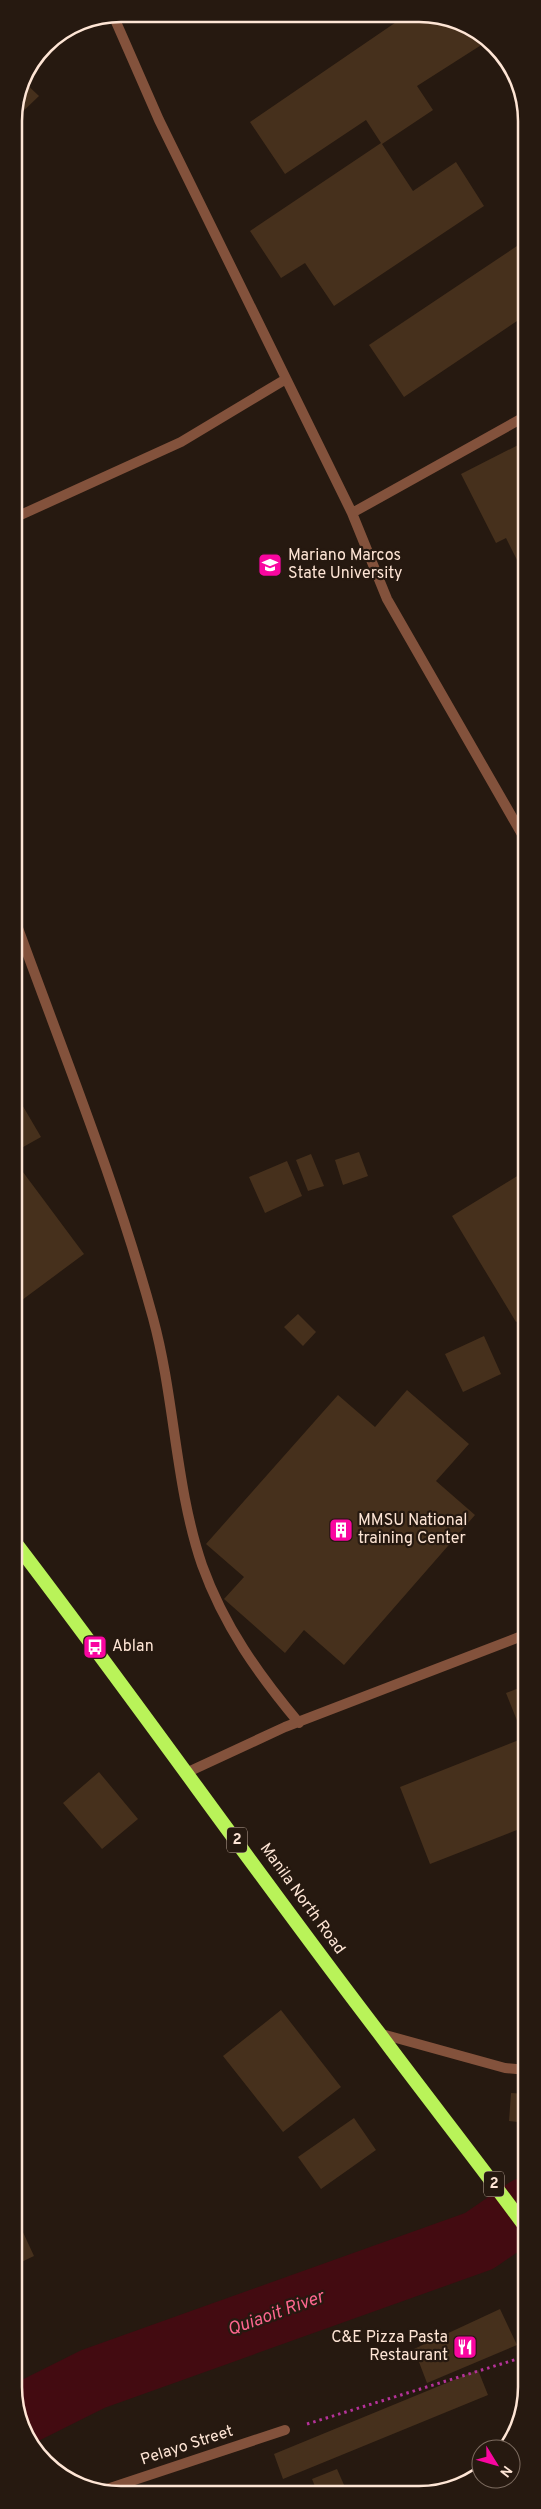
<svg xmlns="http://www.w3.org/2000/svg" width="541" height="2509" font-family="Overpass,sans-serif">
<rect width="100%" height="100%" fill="#261910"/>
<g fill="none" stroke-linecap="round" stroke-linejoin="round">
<path stroke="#430b11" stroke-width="62" d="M21,2415L93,2379L479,2241L527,2208"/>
</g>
<path fill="#46301c" d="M405,16H441L486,42L417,86L433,110L382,144L413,191L456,162L484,206L334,306L305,263L281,278L250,231L381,143L366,120L285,174L250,122Z
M22,80L39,96L14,120V115Z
M526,240V315L404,397L369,345Z
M526,441V578L506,538L496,543L461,474Z
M14,1091L41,1137L16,1151L14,1148Z
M359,1152L368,1176L343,1185L335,1160Z
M311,1154L324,1186L308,1191L296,1160Z
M14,1160L84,1254L14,1306Z
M287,1161L302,1196L265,1213L249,1177Z
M527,1170V1316L516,1322L452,1216Z
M298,1314L316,1332L303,1346L284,1327Z
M484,1336L501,1374L463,1392L445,1354Z
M407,1390L469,1444L436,1481L475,1515L344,1665L304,1630L285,1653L224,1599L244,1577L206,1544L338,1395L375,1427Z
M527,1685V1826L430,1864L400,1787L524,1738L506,1693Z
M99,1772L138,1819L102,1849L63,1803Z
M281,2010L341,2087L283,2132L223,2056Z
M511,2093L527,2094V2123L509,2121Z
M354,2118L376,2150L321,2189L298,2157Z
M15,2215L34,2256L15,2265Z
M500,2309L517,2345L427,2383L414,2349Z
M478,2370L488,2395L283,2479L274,2454Z
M337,2469L348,2494H318L312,2479Z
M456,2477L458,2482L433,2494H416Z"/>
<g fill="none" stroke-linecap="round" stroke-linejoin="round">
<path stroke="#b5329a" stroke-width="3" stroke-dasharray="2.5 4" stroke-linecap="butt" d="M307,2424L527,2356"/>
<path stroke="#83523c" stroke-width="10" d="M113,15L159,120L352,513L387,599L527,843
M352,513L526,416
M14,518L181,442L286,379
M14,917C62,1050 116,1182 153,1318C175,1399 175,1486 202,1565C224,1626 258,1674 299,1723
M188,1772L285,1727L527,1634"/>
<path stroke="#83523c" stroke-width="10" d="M98,2492L285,2430"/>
<path stroke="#83523c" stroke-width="10" d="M378,2033L505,2068L527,2070"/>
<path stroke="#b9f359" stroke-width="14" d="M14,1541C138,1703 255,1871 379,2033C428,2099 479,2163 527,2229"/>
</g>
<defs>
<g id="university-square" transform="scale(1.25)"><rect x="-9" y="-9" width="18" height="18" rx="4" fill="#f906a0" stroke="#261910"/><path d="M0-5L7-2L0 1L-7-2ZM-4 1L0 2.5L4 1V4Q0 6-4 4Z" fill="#fff"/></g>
<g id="building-square" transform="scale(1.25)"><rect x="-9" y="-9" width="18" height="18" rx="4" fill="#f906a0" stroke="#261910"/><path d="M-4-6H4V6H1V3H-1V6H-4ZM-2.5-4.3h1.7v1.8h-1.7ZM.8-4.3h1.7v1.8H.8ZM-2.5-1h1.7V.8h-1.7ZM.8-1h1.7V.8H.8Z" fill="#fff"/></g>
<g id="bus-square" transform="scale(1.25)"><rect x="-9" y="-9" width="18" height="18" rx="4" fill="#f906a0" stroke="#261910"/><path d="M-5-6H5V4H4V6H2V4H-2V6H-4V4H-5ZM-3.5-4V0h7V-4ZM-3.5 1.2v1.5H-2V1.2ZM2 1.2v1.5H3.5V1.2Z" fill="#fff"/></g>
<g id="restaurant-square" transform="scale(1.25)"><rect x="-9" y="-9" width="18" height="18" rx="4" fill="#f906a0" stroke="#261910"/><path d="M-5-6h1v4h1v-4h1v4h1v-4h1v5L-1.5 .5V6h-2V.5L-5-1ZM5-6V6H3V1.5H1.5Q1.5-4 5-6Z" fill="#fff"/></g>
</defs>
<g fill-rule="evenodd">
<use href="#university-square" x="270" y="565"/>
<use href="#building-square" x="341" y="1530"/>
<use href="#bus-square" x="95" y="1647"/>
<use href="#restaurant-square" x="465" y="2347"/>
</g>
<g text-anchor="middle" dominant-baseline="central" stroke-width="4.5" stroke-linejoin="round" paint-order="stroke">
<g fill="#261910" stroke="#bda89a" stroke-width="1">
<rect x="227" y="1827.5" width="20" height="25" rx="4"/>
<rect x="484" y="2171.5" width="20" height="25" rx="4"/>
</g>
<g font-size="15" font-weight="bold" fill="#fee5d5">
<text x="237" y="1840">2</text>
<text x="494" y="2184">2</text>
</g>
<g font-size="16" fill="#fee5d5" stroke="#261910" text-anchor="start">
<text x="288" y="556">Mariano Marcos<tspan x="288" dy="18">State University</tspan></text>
<text x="358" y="1521">MMSU National<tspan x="358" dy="18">training Center</tspan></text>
<text x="112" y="1647">Ablan</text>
<text x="448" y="2338" text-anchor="end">C&amp;E Pizza Pasta<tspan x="448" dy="18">Restaurant</tspan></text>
</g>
<g font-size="16" fill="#fee5d5" stroke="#261910">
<text transform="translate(302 1899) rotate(54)">Manila North Road</text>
<text transform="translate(187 2446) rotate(-18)">Pelayo Street</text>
</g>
<g font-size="18" font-style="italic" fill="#fb668e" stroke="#261910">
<text transform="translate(276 2314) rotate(-20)">Quiaoit River</text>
</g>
</g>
<path d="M0 0H541V2509H0ZM121 22H419A99 99 0 0 1 518 121V2387A99 99 0 0 1 419 2486H121A99 99 0 0 1 22 2387V121A99 99 0 0 1 121 22Z" fill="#261910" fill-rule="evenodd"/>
<path fill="none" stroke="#fee5d5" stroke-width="2.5" d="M121 22H419A99 99 0 0 1 518 121V2387A99 99 0 0 1 419 2486H121A99 99 0 0 1 22 2387V121A99 99 0 0 1 121 22Z"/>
<g transform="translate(496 2464) rotate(127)"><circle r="24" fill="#261910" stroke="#7c6b5f"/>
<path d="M0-4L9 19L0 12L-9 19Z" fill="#f906a0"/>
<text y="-8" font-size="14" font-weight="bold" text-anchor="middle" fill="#fee5d5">N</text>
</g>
</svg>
